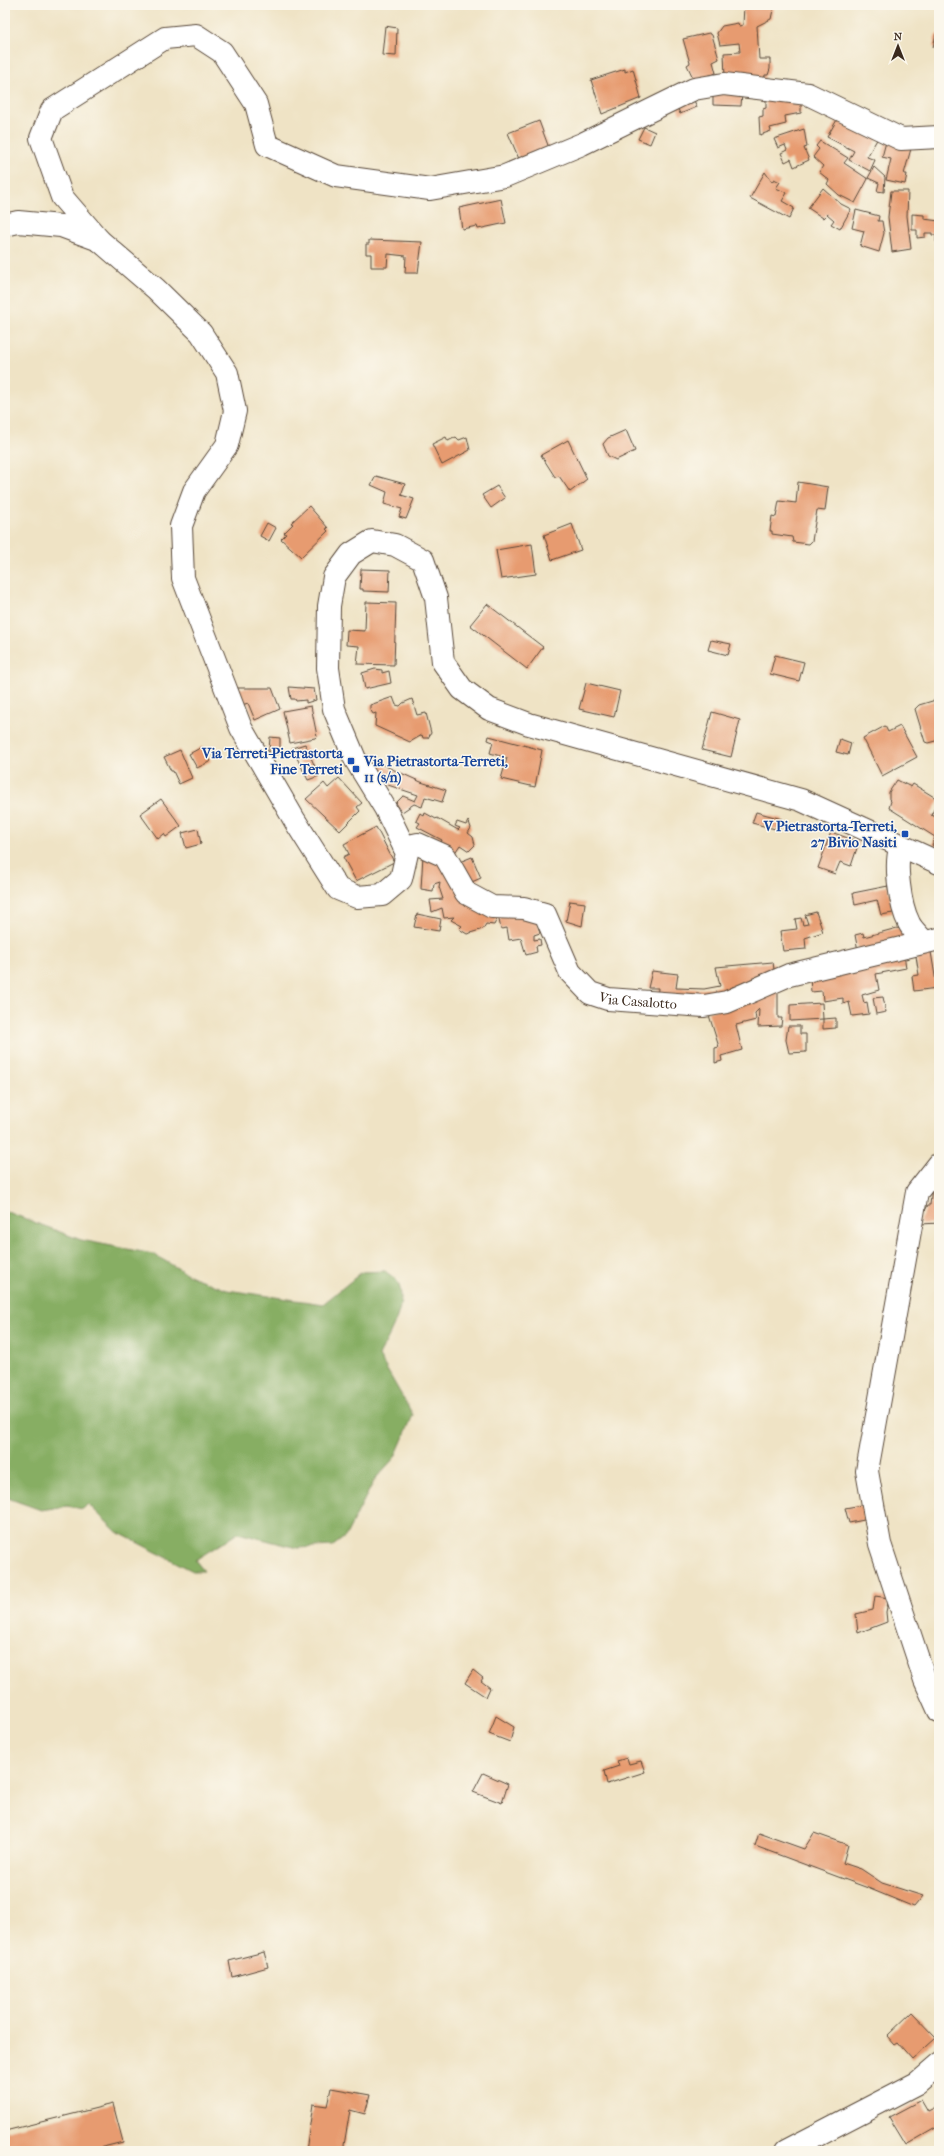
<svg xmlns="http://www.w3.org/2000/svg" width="944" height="2156" font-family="'IM FELL French Canon',serif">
<rect width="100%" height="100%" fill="#fbf7ec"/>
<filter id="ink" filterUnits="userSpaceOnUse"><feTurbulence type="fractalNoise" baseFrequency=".025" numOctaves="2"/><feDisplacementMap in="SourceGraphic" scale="8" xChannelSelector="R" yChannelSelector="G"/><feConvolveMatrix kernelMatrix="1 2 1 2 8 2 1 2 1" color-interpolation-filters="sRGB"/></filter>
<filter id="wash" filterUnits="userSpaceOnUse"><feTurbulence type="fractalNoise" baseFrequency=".012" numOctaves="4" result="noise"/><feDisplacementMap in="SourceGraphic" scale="16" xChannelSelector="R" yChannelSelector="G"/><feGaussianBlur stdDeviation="0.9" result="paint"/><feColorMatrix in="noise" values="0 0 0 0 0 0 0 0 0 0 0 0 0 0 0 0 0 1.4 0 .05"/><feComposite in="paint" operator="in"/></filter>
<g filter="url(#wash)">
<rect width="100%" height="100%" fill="#efe3c5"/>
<path fill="#87ae64" stroke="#616c41" d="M5,1211L81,1240L153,1254L191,1276L227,1290L323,1304L362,1272L385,1271C388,1274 394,1277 397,1281C410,1303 388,1336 379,1356L413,1415L395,1457L375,1479L345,1537L333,1546L297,1548L238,1533L195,1560L204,1571H193L117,1532L88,1504L83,1509L67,1506L41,1510L5,1497Z"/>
<g id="blocks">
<path fill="#e79b70" d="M744,5H774L771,19L757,26L759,59H770V69L768,75H765L764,83L725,78L724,53L740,52L739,43L720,45L717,33L722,26L738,23L739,26L743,25Z
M385,26L397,28L396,56L382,55Z
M709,33L712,35L719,59L713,62L716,73L695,82L687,65L690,63L683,39Z
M936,34H939V48L933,47Z
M625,69V72L633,69L641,98L602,114L591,80Z
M713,92L742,93L741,106L713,105Z
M691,94L697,107L680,114L675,101Z
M766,99L801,101V113L785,116L786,124L770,128L771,131L760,135L759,117L763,116V109L766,108Z
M838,118L879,136L867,157L875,160L870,171L849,160L854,151L827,137Z
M539,121L549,148L519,159L508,133Z
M644,127L655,132L650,144L638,139Z
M804,129L807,147L804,148L809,160L794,167L791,159L785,162L781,153L787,150L785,145L778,148L774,139Z
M887,138L912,145L904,174H907L905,184L886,180L891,159L882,157Z
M820,141L848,158L844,163L868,179L855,203L839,195L827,184L829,180L819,172L823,166L813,157L819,149L816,146Z
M874,167L885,177L884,192L877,191L879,183L868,178Z
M765,172L772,182L774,179L780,182L776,188L787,193L782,201L794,208L789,219L750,198Z
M823,188L841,204L851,209L840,229L831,224L834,220L827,214L823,218L808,208Z
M891,191H908L907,216L911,249L892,252L888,217Z
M501,199L506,223L478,229L477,226L462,229L459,208Z
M856,210L879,216L878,221H882L884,233L879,252L860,246L864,231L852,228Z
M912,214L924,215V219L939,221V242H936V235H932V233H925V237L917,238V230H912Z
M369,240L422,242L418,273H405L406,256L388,254L387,267H371V254H366V244H369Z
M626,430L635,451L616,460L608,456L603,444L608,438Z
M446,437L448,441L456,437L459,440L467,437L470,450L442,465L432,444Z
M568,440L587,479L570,492L559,476L555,477L541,455Z
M376,476L405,484L401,495L414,499L406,519L399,517L402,509L384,504L387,492L371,485Z
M798,482L828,487L825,511L817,510L812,541L809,544L793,542L792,537L772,534V531H770L772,516L776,517L779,501L796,503Z
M497,486L505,498L491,508L482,495Z
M309,506L328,528L326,529L328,531L301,557L281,539L286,534L284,533L293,524L291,523Z
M267,523L276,528L269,541L260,536Z
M572,524L581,550L552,560L544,535Z
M532,544L536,574L501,579L496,550Z
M361,569L390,570L389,592L363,591V589H360Z
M366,602L396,603L394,665L357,664L359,646L346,645L347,630L365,631Z
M487,604L543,647L527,669L470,625Z
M711,640L731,644L728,655L708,650Z
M775,655L804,662L799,681L770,674Z
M375,669L382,670V673L389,671L391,683L365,689L362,673Z
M586,683L620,691L614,717L579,709Z
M289,687L314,689L316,700L306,703V700L296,701L295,699H291Z
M236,688H272L280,709L255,720L248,703L242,705Z
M393,697L396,705L400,706L403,703L412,699L417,715L426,713L431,733L428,738H423L422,735L410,742L375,726L376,713L373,714L370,709V705Z
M939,699V740L928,743L925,742L915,709L919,705Z
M311,706L317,736L315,738L290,743L283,711Z
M712,712L740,720L731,757L702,750Z
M885,726L888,732L900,726L917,757L882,776L863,738Z
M489,736L542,750L535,787L501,779L507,758L490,753L493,742L488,740Z
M270,737L280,738V753L272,756L269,751Z
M840,739L851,743L848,755L836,752Z
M305,744L319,776L308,780L292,748Z
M202,747L211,761L197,768L189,754Z
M180,750L192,778L179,784L173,771H171L164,757Z
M372,760L421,782L446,790L442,802L425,797L422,807L414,804L402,812L396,803L403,796L415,801L418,795L382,783L369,763Z
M339,778L362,803L357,807L360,811L340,831L306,799L324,783L328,788Z
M897,780L911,787L913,784L939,800L931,815L939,818V848L932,845L935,837L889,808L891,801L889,799V792Z
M161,799L181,826L166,837L164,834L158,839L140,814Z
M756,812L782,819L779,830L752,823Z
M420,813L424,816L425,813L436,819L437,818L458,830L460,828L455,826L457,822L466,825L468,821L469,822L471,828L468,833L473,837L475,845L469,851L460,845L454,854L440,846L442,840L417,827L420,823L416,821Z
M376,827L394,862L356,881L343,857L349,854L344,844Z
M198,829L201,844L186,848L182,833Z
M831,832L859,842L851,866L840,862L835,874L818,868Z
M423,855L437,856L498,917L494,925L486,924L483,929L467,934L459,929L462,926L451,920L454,917L444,918L442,908L432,912L430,900L443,899L439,887L440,882L434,884L433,891L421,889Z
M472,857L481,878L467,884L457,863Z
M888,886L893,913L881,915L877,900L855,905L853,893Z
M570,901L585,903L582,926L566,921Z
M816,912L823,932L805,938L806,949L783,951L780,931L797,929L795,919L801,918L803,925L808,924L805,915Z
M417,914L441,919L439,931L414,927Z
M502,915L537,917L540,933L534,935V940L540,939L541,945L536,946L537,952L526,955L521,938L509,940L507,928L501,929L499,920Z
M897,928L903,930L905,943L859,956L855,935L863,933L864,937Z
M930,946L937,988L914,991L912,976L919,975L915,950Z
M904,954L906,968L876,974L879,990L862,995L864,1003L867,1002L869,1014L852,1016L849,1002L843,1004V998L823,1001L822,991L811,992L810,976Z
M773,962L775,977L742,983V985L732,987L735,996L657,1001L658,988H648L652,971L678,974L676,988L704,989L720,986L716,967Z
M778,989V1018H782L781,1026L758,1027L759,1009L755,1013L756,1020L736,1025L742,1050L721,1056L722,1061L715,1063V1048L719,1047L708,1012Z
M883,997L886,1012L876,1014L873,998Z
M822,1003L823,1019L836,1018V1028L823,1029V1019L790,1021V1005Z
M788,1026H800V1034H806V1052L789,1053L786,1040Z
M939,1186V1223L921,1224L920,1220L928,1205H930L932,1187Z
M862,1505L864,1520L849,1523L845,1508Z
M875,1596L889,1598L886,1612L887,1622L858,1633L856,1614L873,1610Z
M473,1670L483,1678L481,1681L490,1688L486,1697L465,1683Z
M496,1716L514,1727L510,1742L489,1734Z
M627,1758L629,1764L641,1761L645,1772L607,1784L604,1771L619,1766L617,1761Z
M483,1773L508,1784L502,1803L473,1792Z
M759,1833L804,1849L814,1833L848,1845L843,1863L861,1869L882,1883L923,1896L914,1907L868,1888L755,1846Z
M264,1952L268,1967L232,1977L229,1961Z
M912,2012L936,2037L912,2059L897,2042L894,2044L887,2036Z
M331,2088L370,2095L365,2114L350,2110L343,2151H306L313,2104L327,2106Z
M921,2100L928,2112L936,2108L939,2112V2126L906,2145L889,2117Z
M113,2104L123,2142L87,2151H5V2131Z"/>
</g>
</g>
<g filter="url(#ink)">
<use href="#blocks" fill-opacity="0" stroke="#564637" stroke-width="1"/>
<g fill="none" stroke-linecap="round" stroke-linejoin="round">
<g stroke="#564637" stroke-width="24">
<g id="minor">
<path d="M99,240L62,197L41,138L52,110L165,38L196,35L222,52L256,104L267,145L336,176L430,189L505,176L582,144L694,89L724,84L808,94L901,139L939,137"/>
<path d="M901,846C894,863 900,906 909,923C912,930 920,936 924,942"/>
<path id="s1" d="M404,847L418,844L445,856L466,893L492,907L524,908L545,914L570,972L590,993L608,999L704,1006L727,1002L789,975L939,939"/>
<path d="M939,1164L917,1192L867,1471L880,1544L925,1680L939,1711"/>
<path d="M786,2151L917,2083L939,2064"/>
</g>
</g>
<g stroke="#564637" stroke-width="24">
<path id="major" d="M5,225L18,222L61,226L99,240L156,289L201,333L227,373L235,411L227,445L194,491L181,526L183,578L241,728L295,821L338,889L357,897L382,895L401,879L407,853L385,808L355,759L334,709L328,668L329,606L334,577L351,554L372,541L395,545L423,560L436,598L443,662L462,689L489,709L529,724L801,800L939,863"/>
</g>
<use href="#minor" stroke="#fff" stroke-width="22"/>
<use href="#major" stroke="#fff" stroke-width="22"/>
</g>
</g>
<g fill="#1a4fb4" stroke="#fbf7ec" stroke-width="1.5">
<rect x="347" y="757" width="8" height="8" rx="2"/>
<rect x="352" y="765" width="8" height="8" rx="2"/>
<rect x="901" y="830" width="8" height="8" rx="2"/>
</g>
<g text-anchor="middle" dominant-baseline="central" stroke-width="3" stroke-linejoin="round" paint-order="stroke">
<g font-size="14" font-weight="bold" fill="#164399" stroke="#fbf7ec" text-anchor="end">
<text x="343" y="753">Via Terreti-Pietrastorta<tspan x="343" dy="16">Fine Terreti</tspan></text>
<text x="364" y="761" text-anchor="start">Via Pietrastorta-Terreti,<tspan x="364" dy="16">11 (s/n)</tspan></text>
<text x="897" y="826">V Pietrastorta-Terreti,<tspan x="897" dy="16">27 Bivio Nasiti</tspan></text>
</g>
<g font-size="14" fill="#3b2a1e" stroke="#fbf7ec">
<text stroke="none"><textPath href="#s1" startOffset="311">Via Casalotto</textPath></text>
</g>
</g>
<rect width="944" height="2156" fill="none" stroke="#fbf7ec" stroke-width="20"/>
<g transform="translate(898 46)" stroke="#fbf7ec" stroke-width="3" paint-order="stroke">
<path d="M0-3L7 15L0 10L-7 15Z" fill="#3b2a1e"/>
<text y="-6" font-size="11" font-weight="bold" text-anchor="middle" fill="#3b2a1e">N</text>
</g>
</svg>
